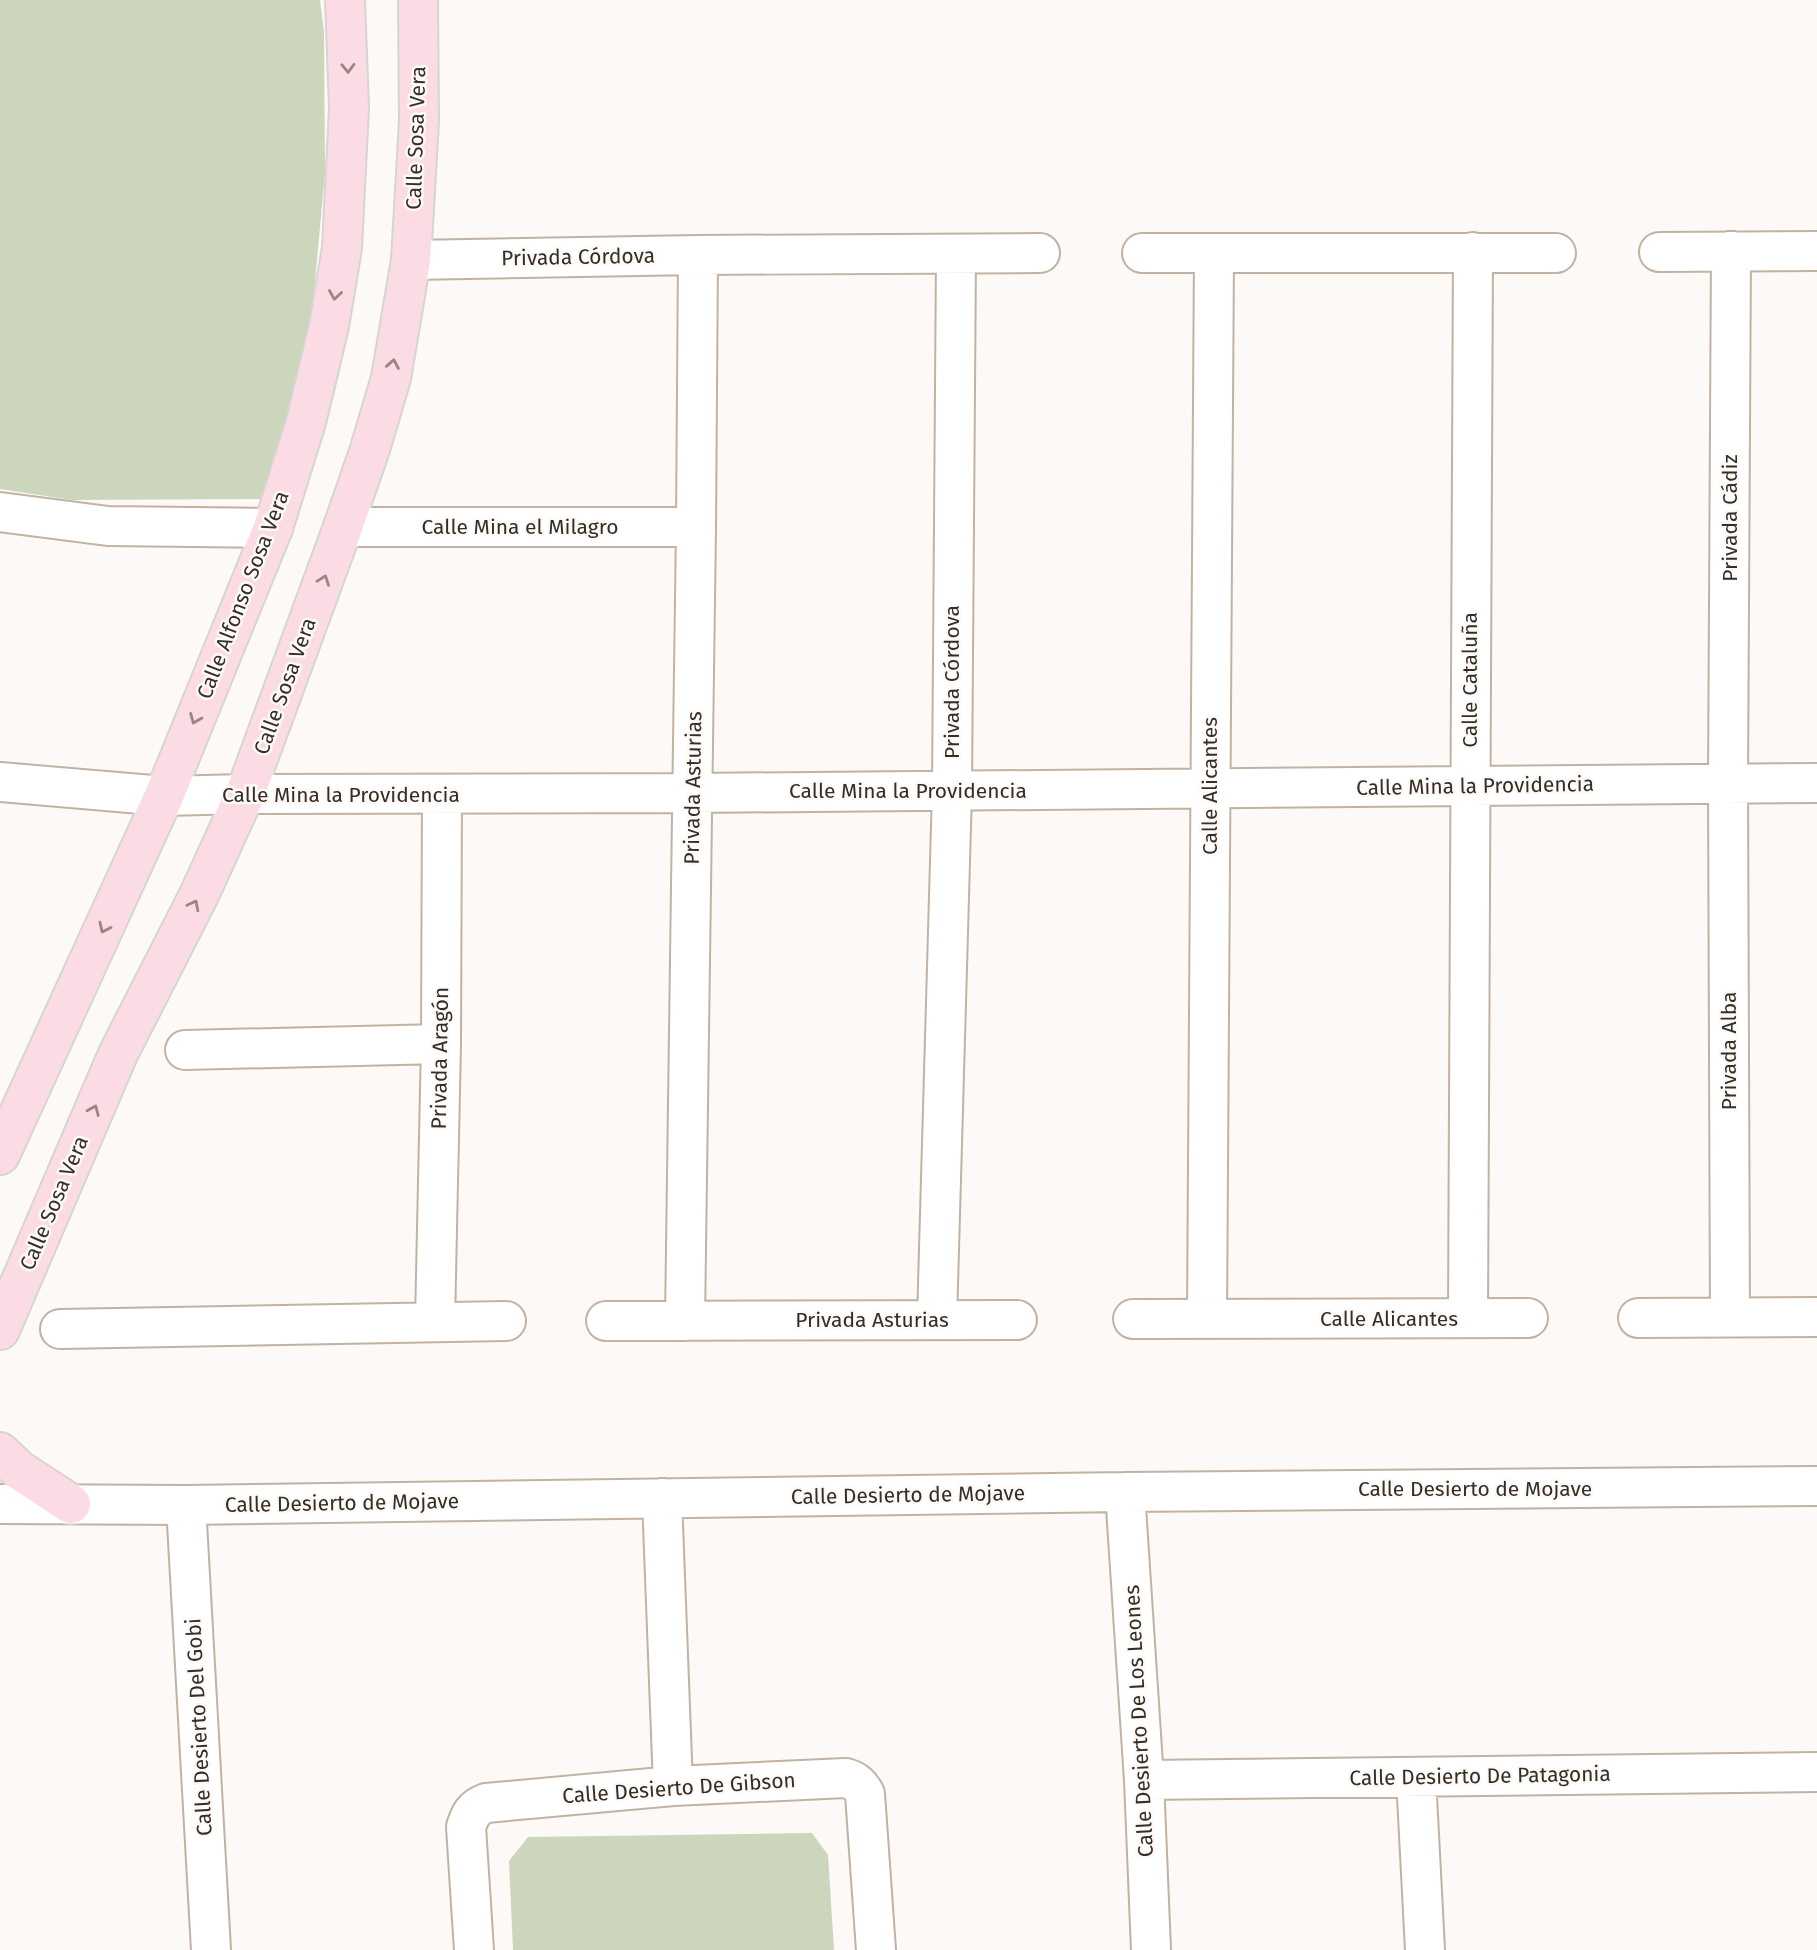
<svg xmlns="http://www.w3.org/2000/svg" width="1817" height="1950" font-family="'Fira Sans',sans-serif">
<rect width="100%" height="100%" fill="#fcf9f6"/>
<path fill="#ccd6bc" d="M0,0H320L324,32L325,173L313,303L298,415L269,499L72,500L0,489Z
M812,1833L828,1855L834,1950H513L509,1861L528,1837Z"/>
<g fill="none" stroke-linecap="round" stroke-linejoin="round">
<g stroke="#c2b2a2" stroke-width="42">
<path id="minor" d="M1659,252L1817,251
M1142,253H1556
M411,260L698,255L1040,253
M0,512L108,526L273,528
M343,527H696
M0,782L164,796L245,794L693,793L1817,783
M185,1050L441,1044
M1730,1317L1728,784L1731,251
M1468,1318L1473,252
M1638,1318L1817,1317
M1133,1319L1528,1318
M1207,1319L1214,253
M937,1320L952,791L956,254
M606,1321L1017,1320
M685,1321L696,527L698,255
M435,1322L441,1044L442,795
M60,1329L506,1321
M1125,1492L1144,1780L1151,1950
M662,1498L673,1786
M0,1504L186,1505L1125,1492L1817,1486
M186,1505L211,1950
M1416,1777L1425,1950
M1144,1780L1817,1772
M474,1950L466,1827C470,1815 473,1808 486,1803L673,1786L846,1778C856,1781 860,1785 865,1794L876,1950"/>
</g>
<g stroke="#d6d5d4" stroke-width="42">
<path id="major" d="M0,1155L164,796L273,528L306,422L329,326L342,248L349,108L345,0
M0,1330L118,1054L199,895L245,794L343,527L370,449L391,378L411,260L419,121L418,0
M0,1452L19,1470L71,1504"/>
</g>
<use href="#minor" stroke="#fff" stroke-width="38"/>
<use href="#major" stroke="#fcdce4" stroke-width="38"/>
</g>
<defs><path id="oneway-chevron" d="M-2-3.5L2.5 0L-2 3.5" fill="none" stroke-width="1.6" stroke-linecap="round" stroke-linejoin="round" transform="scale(1.75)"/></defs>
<g stroke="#988586">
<use href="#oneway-chevron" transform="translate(348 68) rotate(88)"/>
<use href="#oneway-chevron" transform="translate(335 295) rotate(99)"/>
<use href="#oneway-chevron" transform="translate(393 364) rotate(-80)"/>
<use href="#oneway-chevron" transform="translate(324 580) rotate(-70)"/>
<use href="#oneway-chevron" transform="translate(195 719) rotate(112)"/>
<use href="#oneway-chevron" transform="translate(194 905) rotate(-63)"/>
<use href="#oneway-chevron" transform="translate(104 928) rotate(115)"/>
<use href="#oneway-chevron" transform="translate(94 1110) rotate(-67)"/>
</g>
<g text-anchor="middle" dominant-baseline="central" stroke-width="5" stroke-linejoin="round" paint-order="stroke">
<g font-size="21" fill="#342e28" stroke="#fcf9f6">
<text transform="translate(416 138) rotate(-88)">Calle Sosa Vera</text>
<text transform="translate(578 257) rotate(-1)">Privada Córdova</text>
<text transform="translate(1730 518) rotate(-90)">Privada Cádiz</text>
<text x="520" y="527">Calle Mina el Milagro</text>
<text transform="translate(243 595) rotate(-69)">Calle Alfonso Sosa Vera</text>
<text transform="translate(1470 680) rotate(-90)">Calle Cataluña</text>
<text transform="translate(952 682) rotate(-90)">Privada Córdova</text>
<text transform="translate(285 686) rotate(-70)">Calle Sosa Vera</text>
<text transform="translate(1210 786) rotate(-90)">Calle Alicantes</text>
<text transform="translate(1475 786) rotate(-1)">Calle Mina la Providencia</text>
<text transform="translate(693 788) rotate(-89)">Privada Asturias</text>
<text x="908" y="791">Calle Mina la Providencia</text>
<text x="341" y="795">Calle Mina la Providencia</text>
<text transform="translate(1729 1051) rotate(-90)">Privada Alba</text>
<text transform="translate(440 1058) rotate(-89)">Privada Aragón</text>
<text transform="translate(54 1203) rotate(-67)">Calle Sosa Vera</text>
<text x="1389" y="1319">Calle Alicantes</text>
<text x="872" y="1320">Privada Asturias</text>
<text x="1475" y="1489">Calle Desierto de Mojave</text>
<text transform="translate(908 1495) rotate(-1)">Calle Desierto de Mojave</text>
<text transform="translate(342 1503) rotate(-1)">Calle Desierto de Mojave</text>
<text transform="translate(1139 1721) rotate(-93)">Calle Desierto De Los Leones</text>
<text transform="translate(199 1727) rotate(-93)">Calle Desierto Del Gobi</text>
<text transform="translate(1480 1776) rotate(-1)">Calle Desierto De Patagonia</text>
<text transform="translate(679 1788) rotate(-4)">Calle Desierto De Gibson</text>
</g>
</g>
</svg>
